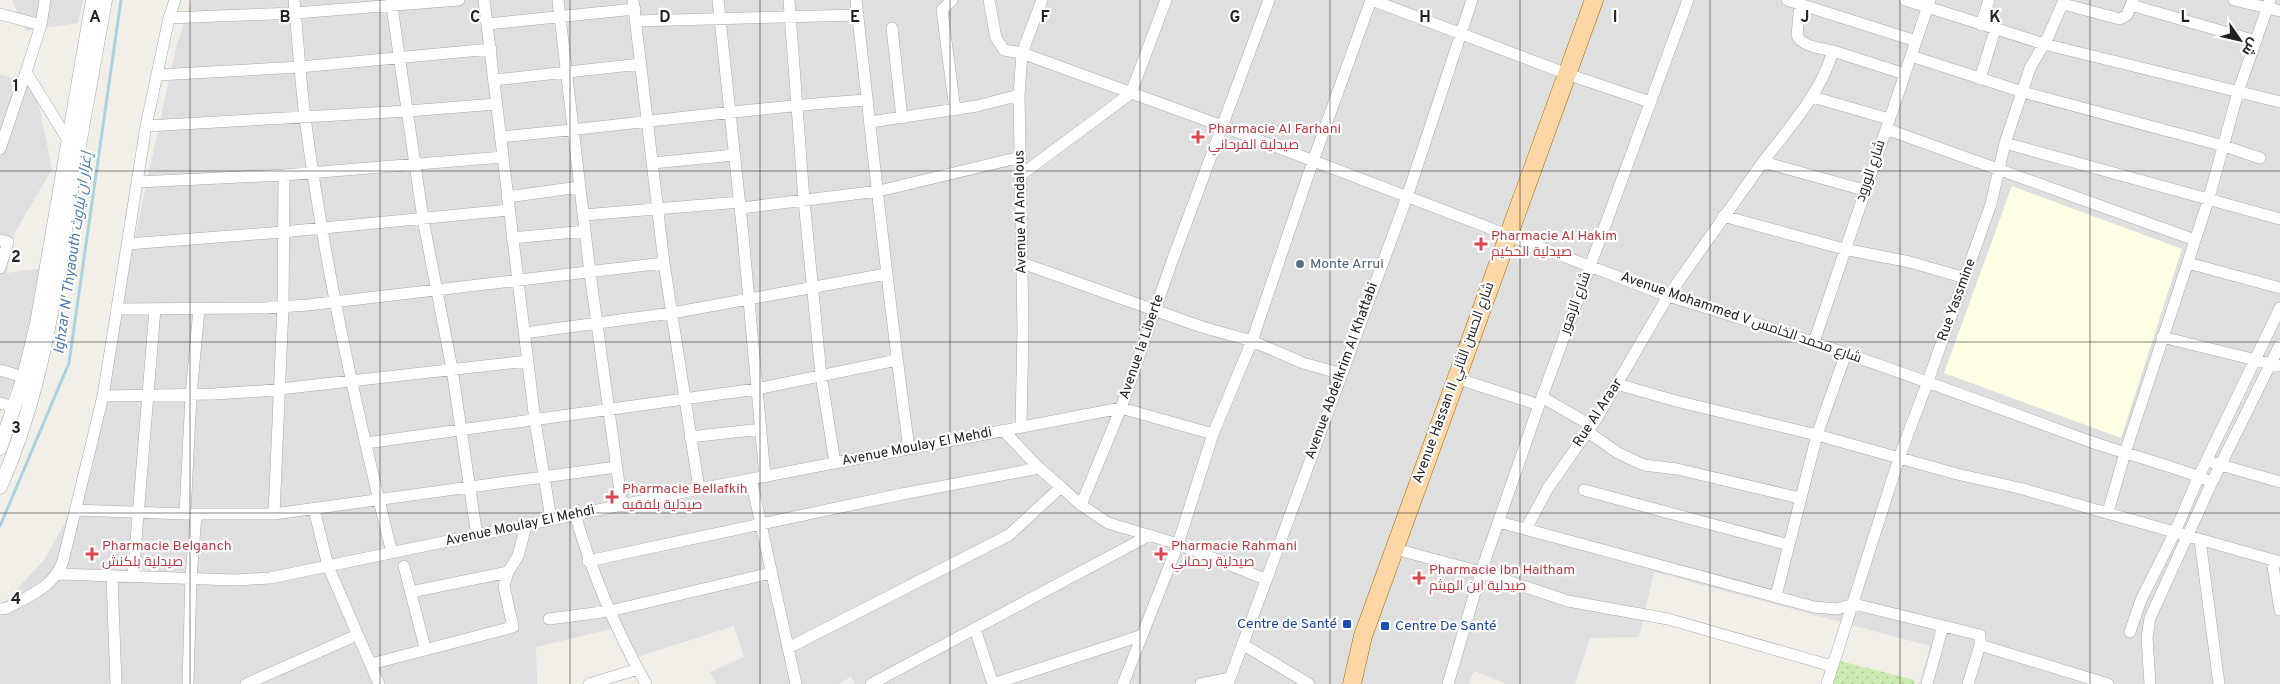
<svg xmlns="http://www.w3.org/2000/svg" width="2280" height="684" font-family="Overpass,Cairo,sans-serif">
<defs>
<pattern id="grass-dots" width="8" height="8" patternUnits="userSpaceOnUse" patternTransform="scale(1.25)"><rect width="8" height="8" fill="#cdebb0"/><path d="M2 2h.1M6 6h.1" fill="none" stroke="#b0c997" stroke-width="1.8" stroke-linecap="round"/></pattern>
</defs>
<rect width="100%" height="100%" fill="#f2efe9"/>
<path fill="#e0dfdf" d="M12,0H83L78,23L26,31Z
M192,0H2280V684H1919L1930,646L1654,572L1639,637L1590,638L1575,684H1507L1474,671L1469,684H855L851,677L838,684H717L710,672L744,657L734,626L631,659L615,628L536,647L537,684H0V607L45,559L79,497L176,47Z
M0,74L35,86L52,169L13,236L7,273L44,268L34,342L0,413Z"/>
<path fill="#ffffe5" d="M2012,186L2182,249L2121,438L1944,373Z"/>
<path fill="url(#grass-dots)" d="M1840,661L1915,680L1914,684H1833Z"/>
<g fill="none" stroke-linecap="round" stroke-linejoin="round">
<path stroke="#aad3df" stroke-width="3" d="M0,526L69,363L121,0"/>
<g stroke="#a9a9a9" stroke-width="12">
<path id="minor" d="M45,0L41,25L26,72L68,140
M294,0C298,39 300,78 305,117C324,264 356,409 392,553
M391,0L423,219L452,369L477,536
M484,0L535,421L551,519
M558,0L590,273L622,506
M633,0L664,263L699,489
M718,0L743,235L765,477
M789,0L804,200L821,375L835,463
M856,0C873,149 888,299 909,448
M952,0L942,10L955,110
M989,0L996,38L1004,50L1022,53L1222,126L1668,296C1809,338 1947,389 2086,440C2128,455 2171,465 2212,482
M1372,0L1567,74L1650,102
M1787,0L1916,41
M1905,0L2044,44L2280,102
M2234,0L2280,11
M2063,4L2120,19L2127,15L2133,0
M2131,5L2256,41
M0,14L41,25
M169,18L295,13L459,0
M636,21L858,15
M487,24L635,9
M1981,25L1989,0
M892,28L902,118
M1833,51L1905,74
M1911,56L2023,92L2224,146L2260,158
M157,75L300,67L491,49
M1980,79L1995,30
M494,80L641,64
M1813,97L1889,119
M870,122L977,106L1019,95
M146,126L408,111L496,104
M1886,129L2195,240
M500,137C622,126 744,108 867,100
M2005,143L2280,219
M0,149L26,72
M1763,162C1790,126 1820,95 1833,51C1821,48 1802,47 1797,35L1800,4
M653,163L734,155
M1021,175L1131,93L1166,0
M138,182L284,175L503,157
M507,197L579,187
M741,208L879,191L1021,157
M583,215L740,202
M1723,216L1844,249L1910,262L1965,278
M512,238L585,231
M0,240L8,242L0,268
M128,244L282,232L509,210
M1022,263L1202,327L1252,341L1303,363L1342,374
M2188,263L2280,288
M119,309L264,308L308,305L664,263
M524,333L672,313L886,274
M2162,337L2280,366
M1814,342L1930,0
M0,370L24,377
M1456,378L1539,405
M1617,384L1676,401L1817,435L1957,474L2019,488L2280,562
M103,396L213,394L262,391L528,361
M1542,397L1592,426
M0,403L14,407
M1021,427L1023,329L1019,95L1022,53L1042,0
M1003,430L1039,468
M1588,432L1618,453L1644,465L1677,469L1800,498
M690,437L761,429
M366,443L756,389L897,360
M2214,463L2280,482
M751,479L796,684
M1584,490L1789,545
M314,509L328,566L379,684
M75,510L185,514H274L616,467
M2108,512L2125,453L2209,198L2238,92L2270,0
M185,514L191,395L199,309
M274,514L283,308L284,175
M575,514C592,574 616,630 646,684
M1499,522L1814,607L1837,609L1854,604L1980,635V645L1968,684
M1526,529L1548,488L1597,418L1668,296L1763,162L1864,190
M2200,540L2219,684
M1395,549L1481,572L1568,601L1668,619L1832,666
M2272,560L2280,610
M588,561L902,494L1039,468L1061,487
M404,566L425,648
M58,574L236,580L270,578L699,489L1121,408L1213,434
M112,576L116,684
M133,577L155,309
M1265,579L1178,544L1108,523L1081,505L1121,408L1171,264L1269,0
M411,592L508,572
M1776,596L1817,435L1846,353
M0,609L7,608C29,596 54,587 63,561L103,396L146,126L169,18L175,0
M549,619L610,611L771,573
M975,629L993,684
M2130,632L2141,600L2175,532L2199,476L2280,308
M1242,644L1309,684
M1980,645L2108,684
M788,648L1009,535L1061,487L1081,505
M371,664L513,627L504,586L508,572L518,556L526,526
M188,684L191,578L196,514
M246,684L357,635
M589,684L638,669
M871,684L1150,535
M993,684L1140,636
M1123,684L1178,544L1213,434L1252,341L1313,161L1371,0
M1201,684L1230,678
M1228,684L1407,197L1472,0
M1448,684L1481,572L1539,405L1688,0
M1827,684L1899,458L1928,381L1991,204L2005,143L2030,68L2048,37L2064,0
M1927,684L1943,626
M2150,684L2147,637L2150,618L2212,482L2280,345"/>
</g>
<g stroke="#a9a9a9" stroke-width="15">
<path id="tertiary" d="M0,448L24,377L37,324L93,0
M0,487C40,397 54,301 69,205C80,136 93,68 105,0"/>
</g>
<g stroke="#a06b00" stroke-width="19">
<path id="primary" d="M1352,684L1363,636L1594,0"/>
</g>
<use href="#minor" stroke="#fff" stroke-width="11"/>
<use href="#tertiary" stroke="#fff" stroke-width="14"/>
<use href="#primary" stroke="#fcd6a4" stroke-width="18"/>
</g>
<path fill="none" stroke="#222" stroke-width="1" stroke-opacity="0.55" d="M190,0V684M380,0V684M570,0V684M760,0V684M950,0V684M1140,0V684M1330,0V684M1520,0V684M1710,0V684M1900,0V684M2090,0V684M0,171H2280M0,342H2280M0,513H2280"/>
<g fill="#e0444e" stroke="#fff" stroke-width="2">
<path d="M1195.5 129.5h5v5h5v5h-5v5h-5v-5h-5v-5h5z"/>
<path d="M1478.5 236.5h5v5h5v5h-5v5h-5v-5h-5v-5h5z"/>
<path d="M609.5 489.5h5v5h5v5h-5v5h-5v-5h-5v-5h5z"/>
<path d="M89.5 546.5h5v5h5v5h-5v5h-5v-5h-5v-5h5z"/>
<path d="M1158.5 546.5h5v5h5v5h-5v5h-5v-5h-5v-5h5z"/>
<path d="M1416.5 570.5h5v5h5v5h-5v5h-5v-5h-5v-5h5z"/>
</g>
<circle fill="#5c6f8a" stroke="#fff" stroke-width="2" cx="1300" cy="264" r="5"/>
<g fill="#1a4fb4" stroke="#fff" stroke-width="2">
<rect x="1342" y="619" width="10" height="10" rx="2.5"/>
<rect x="1380" y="621" width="10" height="10" rx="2.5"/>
</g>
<g text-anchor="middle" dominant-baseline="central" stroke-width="4.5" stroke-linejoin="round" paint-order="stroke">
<g font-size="14" fill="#be3a42" stroke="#fff" text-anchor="start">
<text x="1208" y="129">Pharmacie Al Farhani<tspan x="1208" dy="16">صيدلية الفرحاني</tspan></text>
<text x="1491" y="236">Pharmacie Al Hakim<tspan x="1491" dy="16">صيدلية الحكيم</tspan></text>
<text x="622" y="489">Pharmacie Bellafkih<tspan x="622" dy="16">صيدلية بلفقيه</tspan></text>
<text x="102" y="546">Pharmacie Belganch<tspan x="102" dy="16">صيدلية بلكنش</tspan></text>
<text x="1171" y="546">Pharmacie Rahmani<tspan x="1171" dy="16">صيدلية رحماني</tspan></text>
<text x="1429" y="570">Pharmacie Ibn Haitham<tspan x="1429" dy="16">صيدلية ابن الهيثم</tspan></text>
</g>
<g font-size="14" fill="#222" stroke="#fff">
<text transform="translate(1871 171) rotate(-71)">شارع الورود</text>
<text transform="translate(1021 212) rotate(-91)">Avenue Al Andalous</text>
<text transform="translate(1957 300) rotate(-70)">Rue Yassmine</text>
<text transform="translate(1576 303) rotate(-70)">شارع الزهور</text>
<text transform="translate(1741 318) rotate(19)">Avenue Mohammed V شارع محمد الخامس</text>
<text transform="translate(1142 347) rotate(-71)">Avenue la Liberte</text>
<text transform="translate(1342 371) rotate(-70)">Avenue Abdelkrim Al Khattabi</text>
<text transform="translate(1454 383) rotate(-70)">Avenue Hassan II شارع الحسن الثاني</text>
<text transform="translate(1598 413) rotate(-57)">Rue Al Araar</text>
<text transform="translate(917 447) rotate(-11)">Avenue Moulay El Mehdi</text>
<text transform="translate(520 526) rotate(-12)">Avenue Moulay El Mehdi</text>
</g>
<g font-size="14" fill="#4e5e75" stroke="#fff" text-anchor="start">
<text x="1310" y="264">Monte Arrui</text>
</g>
<g font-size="14" fill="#164399" stroke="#fff" text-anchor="end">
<text x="1337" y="624">Centre de Santé</text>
<text x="1395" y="626" text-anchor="start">Centre De Santé</text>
</g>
<g font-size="15" font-style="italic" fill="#4a7aab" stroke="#fff">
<text transform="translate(74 253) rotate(-82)">Ighzar N' Thyaouth إغزار ان ثياوث</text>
</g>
</g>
<g font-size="16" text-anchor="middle" font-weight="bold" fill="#222" stroke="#fff" stroke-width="4.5" stroke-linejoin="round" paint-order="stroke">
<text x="95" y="22">A</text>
<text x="285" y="22">B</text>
<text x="475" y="22">C</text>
<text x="665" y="22">D</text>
<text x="855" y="22">E</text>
<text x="1045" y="22">F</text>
<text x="1235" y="22">G</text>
<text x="1425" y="22">H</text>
<text x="1615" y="22">I</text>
<text x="1805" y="22">J</text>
<text x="1995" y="22">K</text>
<text x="2185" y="22">L</text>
<text x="16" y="91">1</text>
<text x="16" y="262">2</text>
<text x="16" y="433">3</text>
<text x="16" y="604">4</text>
</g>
<g transform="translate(2240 40) rotate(124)" stroke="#ffffff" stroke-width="4" paint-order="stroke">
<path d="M0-4L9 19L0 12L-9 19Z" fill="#222222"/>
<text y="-8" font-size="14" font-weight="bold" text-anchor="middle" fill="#222222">ش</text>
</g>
</svg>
